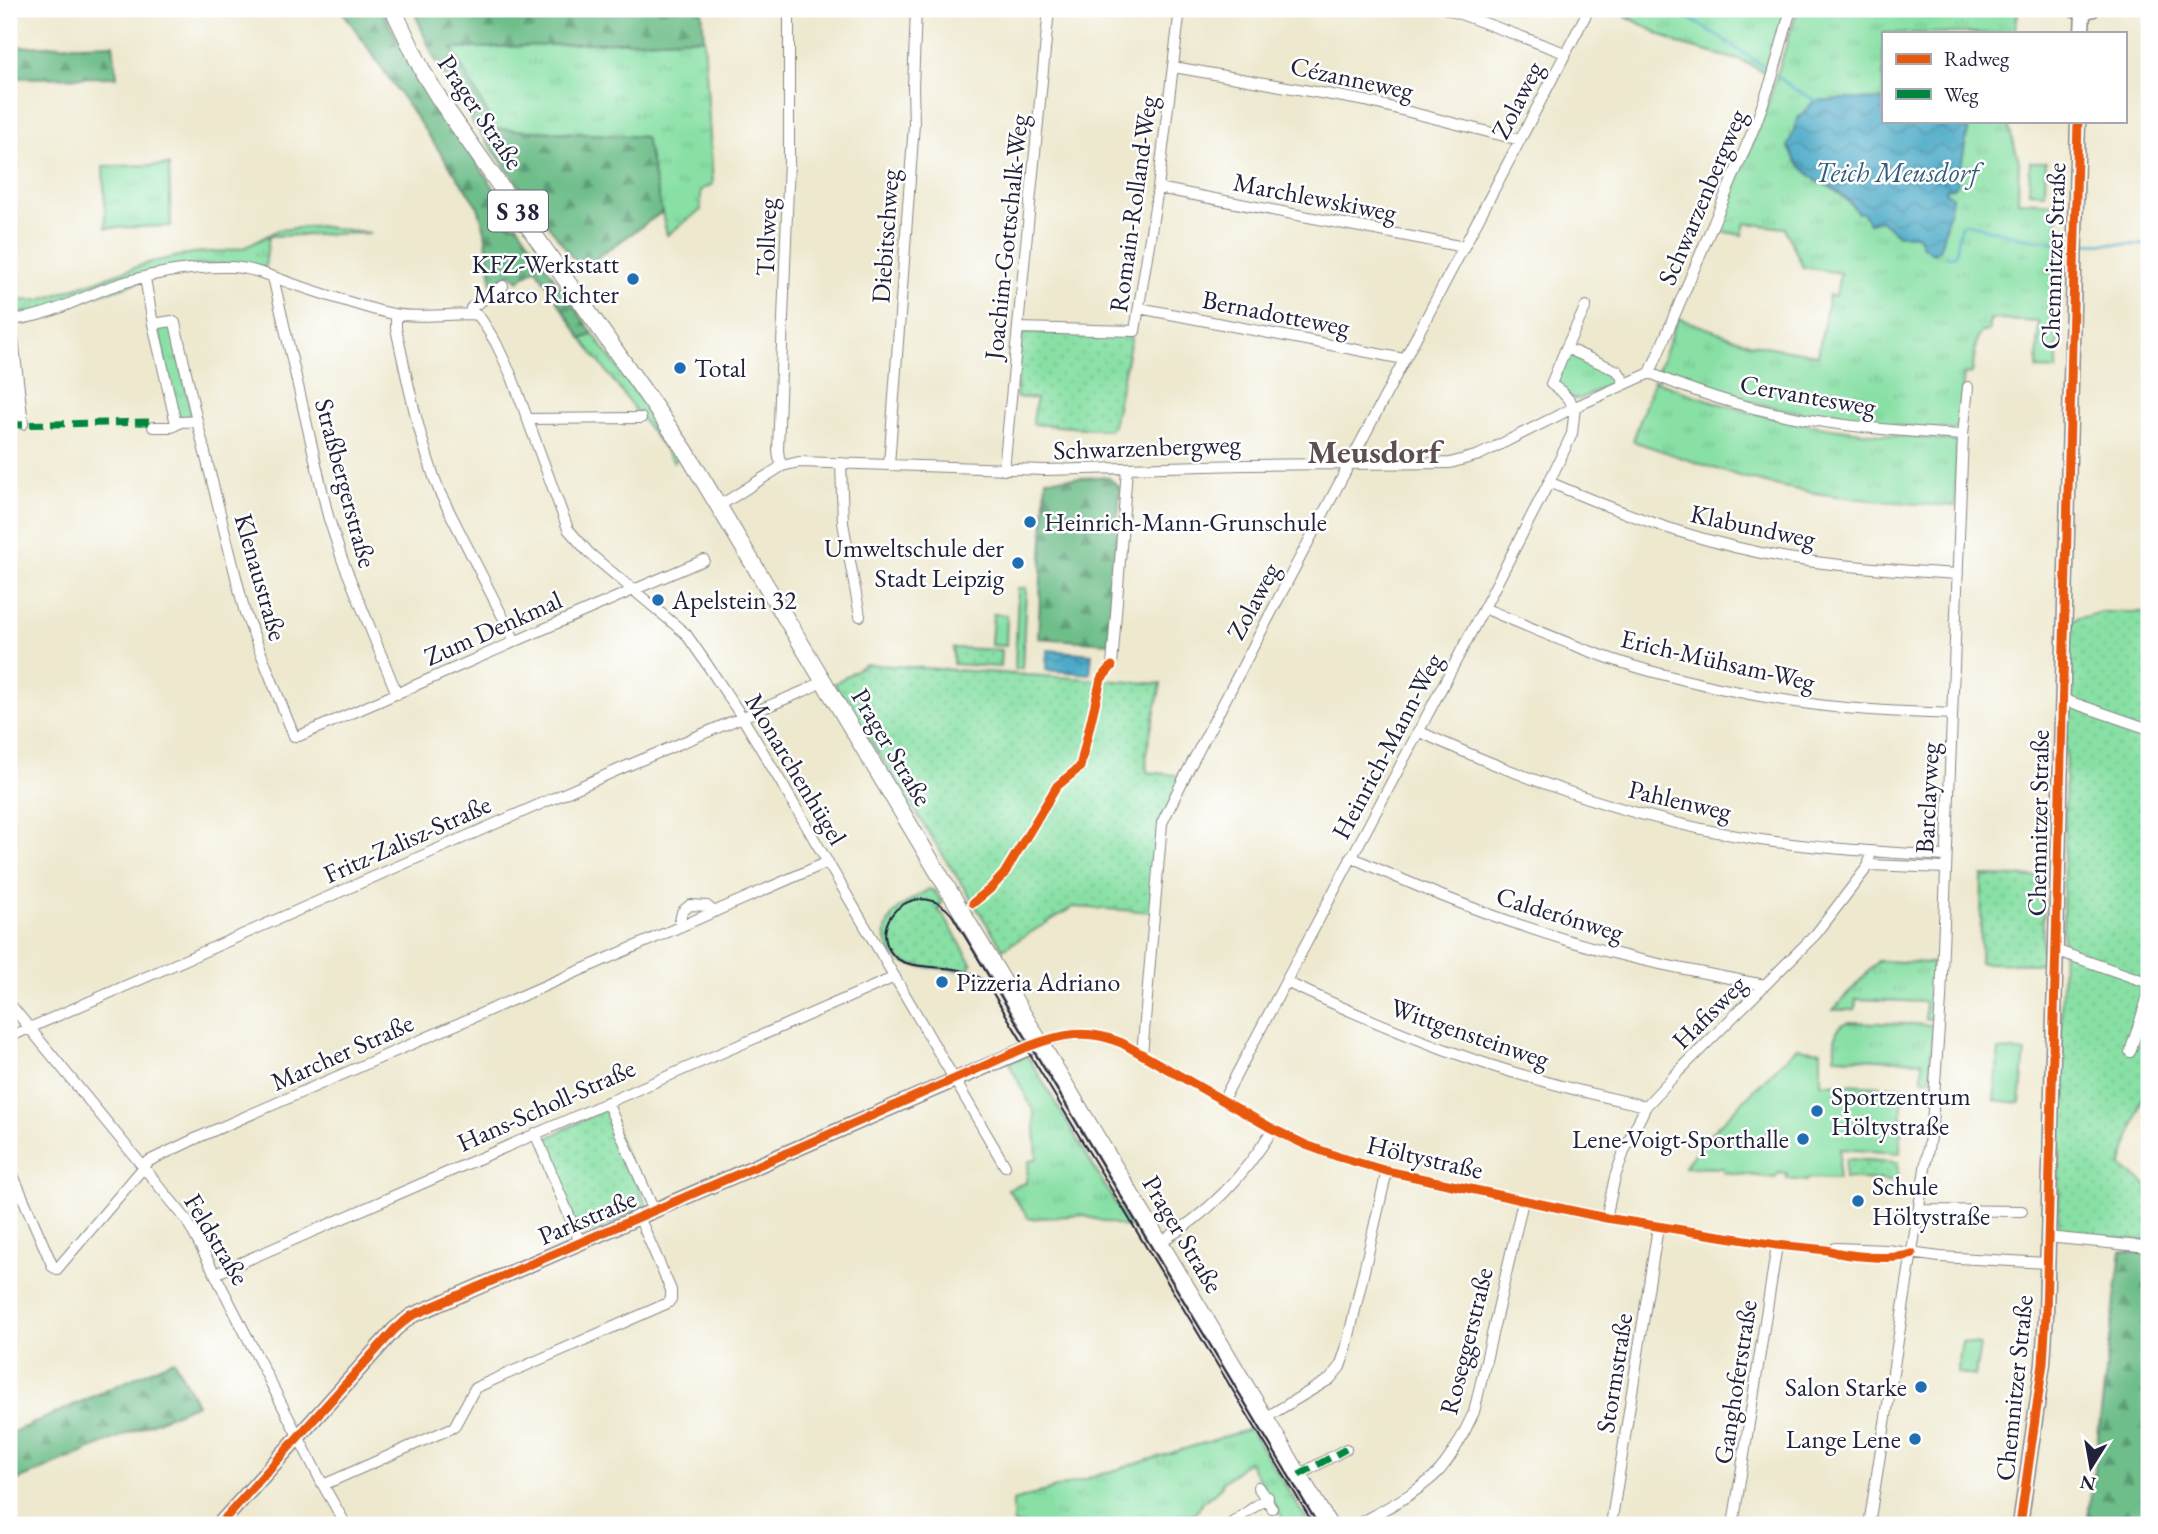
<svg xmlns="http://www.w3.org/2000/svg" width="2158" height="1534" font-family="'EB Garamond',serif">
<defs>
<pattern id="grass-tufts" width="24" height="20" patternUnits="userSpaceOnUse" patternTransform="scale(1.75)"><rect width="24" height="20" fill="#88e0a5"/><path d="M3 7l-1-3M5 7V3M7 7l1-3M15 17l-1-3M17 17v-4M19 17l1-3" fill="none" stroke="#75c08f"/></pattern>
<pattern id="forest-firs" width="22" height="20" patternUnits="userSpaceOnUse" patternTransform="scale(1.75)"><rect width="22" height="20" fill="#6ebe8a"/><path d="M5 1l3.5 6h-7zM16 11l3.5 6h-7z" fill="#5a9a72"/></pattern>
<pattern id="park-dots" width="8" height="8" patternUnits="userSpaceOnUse" patternTransform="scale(1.75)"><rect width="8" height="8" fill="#88e0a5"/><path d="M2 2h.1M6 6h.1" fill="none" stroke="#75c08f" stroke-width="1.8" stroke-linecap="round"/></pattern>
<pattern id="water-waves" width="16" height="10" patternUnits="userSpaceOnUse" patternTransform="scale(1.75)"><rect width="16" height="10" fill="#47a8c6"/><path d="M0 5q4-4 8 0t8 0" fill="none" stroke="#3b88a2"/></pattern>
</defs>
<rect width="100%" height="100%" fill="#fff"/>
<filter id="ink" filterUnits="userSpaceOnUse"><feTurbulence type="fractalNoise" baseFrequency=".0143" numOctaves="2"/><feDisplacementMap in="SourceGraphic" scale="14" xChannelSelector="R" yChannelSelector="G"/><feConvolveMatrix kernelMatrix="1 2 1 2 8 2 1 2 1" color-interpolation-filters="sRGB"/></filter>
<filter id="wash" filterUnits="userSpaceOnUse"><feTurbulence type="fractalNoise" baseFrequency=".00686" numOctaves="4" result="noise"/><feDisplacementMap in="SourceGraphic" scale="28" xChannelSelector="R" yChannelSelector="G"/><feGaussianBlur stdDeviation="1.57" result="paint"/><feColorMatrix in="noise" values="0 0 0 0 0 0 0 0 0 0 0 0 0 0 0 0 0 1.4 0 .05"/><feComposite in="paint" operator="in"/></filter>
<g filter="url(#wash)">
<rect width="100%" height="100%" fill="#ede8ce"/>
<path fill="url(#grass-tufts)" stroke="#558170" stroke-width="2" d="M1613,9H1783L1784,16L1769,74L1742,61L1678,44Z
M1798,9H2017L2018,14L2014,33H1883V100L1841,99L1818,182C1835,188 1846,198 1858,213H1863L1869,223L1880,220L1899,235H1918L1921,240L1945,189L1957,185L1970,121H2007L2019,161L2018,201L2058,203L2057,370L2037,369L2039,322L1990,319L1989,331L1981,332L1977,339L1972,373L1964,374L1958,428L1952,430C1848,423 1755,412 1658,370L1678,318L1752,344L1818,355L1829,295L1836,296L1840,273L1803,267L1785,228L1745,223L1742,235L1721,231L1718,226L1765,112Z
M704,38L713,184L701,190V210L667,235L645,137L496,129L452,49Z
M169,165L171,226L106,228L103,166Z
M317,226L371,233L269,236L265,268L236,264L197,265L43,311L9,314V301L41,300L151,262L193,253L226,251L246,247L278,230Z
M172,324L191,412L190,417L187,419L178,417L157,327Z
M593,334L678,449L680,455L674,462L582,339Z
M1569,353L1616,375L1612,383L1580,399H1572L1556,383Z
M1654,380C1752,421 1845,433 1949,440L1957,443L1955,506C1898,503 1840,499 1783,487C1732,476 1683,458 1633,441Z
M1878,961L1933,963L1932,1019H1925V1002L1856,999L1855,1010H1833Z
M1849,1022L1933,1025L1930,1080L1922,1079V1061L1835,1057C1835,1043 1832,1026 1849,1022Z
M1027,1055L1130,1228L1080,1215L1029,1219L1008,1189L1026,1183L1029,1161L1037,1158L1034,1112L1009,1063Z
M1250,1429L1310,1525H1287L1248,1461L1221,1484L1222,1486L1201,1504L1202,1505L1182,1525H1013V1501Z"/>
<path fill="url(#forest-firs)" stroke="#487062" stroke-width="2" d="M341,9H381L418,78L512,214L508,222L511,225L517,224L593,334L582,339L536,268L518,281L511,273L492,286L485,231L478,207Z
M413,9H702L704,38L452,49L493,124L475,127L433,56Z
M113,44L117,77L9,78V47Z
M496,129L645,137L662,212L581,269L478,130Z
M1108,477L1120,488L1109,643L1038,638L1046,479Z
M2121,1251L2149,1254V1525H2087Z
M174,1360L197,1404L9,1484V1434Z"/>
<path fill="url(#park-dots)" stroke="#558170" stroke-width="2" d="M1027,332L1127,334L1131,339L1113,426L1108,430L1033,424L1036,399L1016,397L1021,335Z
M2149,591V1077L2121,1166L2148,1186L2149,1241L2058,1233L2068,621L2102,612H2148Z
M953,648L1001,650L1000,667L953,664Z
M865,664L1161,684L1146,753L1147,772L1185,776L1162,823L1154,912L1073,907L1003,949L834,684Z
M1982,876L2044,877L2042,964L1980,963Z
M929,889L935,891L942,902L938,910L943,915L972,963L970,965L968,971C949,968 926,969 908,964C898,961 891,954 888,946C877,916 908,902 929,889Z
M606,1108L647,1207L580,1236L542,1141Z
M1846,1159L1898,1162L1897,1181L1845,1178Z"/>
<path fill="#88e0a5" stroke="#558170" stroke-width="2" d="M2030,162H2046L2045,193L2029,192Z
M1018,588H1026L1022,669H1015Z
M993,614L1007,615L1006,646L991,645Z
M1796,1048L1821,1051V1083L1903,1087L1900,1153L1840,1149L1838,1179L1808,1178L1807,1181L1787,1179V1174L1779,1173L1775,1178L1723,1172V1168L1684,1167L1708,1136Z
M1999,1050L2025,1052L2020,1103L1994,1100Z
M1962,1342L1980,1345L1975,1376L1957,1373Z"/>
<path fill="url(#water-waves)" stroke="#346580" stroke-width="2" d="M1841,99L1883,100V121H1970L1957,185L1953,188L1946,189L1945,192L1952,196V200L1940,249L1933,253L1922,245L1918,235H1899L1880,220L1869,223L1863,213H1858L1846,198L1830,186L1818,182L1797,163L1788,146L1798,118L1814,101Z
M1047,650L1092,654L1090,674L1046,670Z"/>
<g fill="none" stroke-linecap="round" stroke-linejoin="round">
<path stroke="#47a8c6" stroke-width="2.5" d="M1675,9L1771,71
M1776,75L1794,89L1817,101
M2082,243L2149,245
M1947,256L1952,257L1956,252L1961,225L1965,223L2019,237L2059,243"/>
</g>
</g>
<g filter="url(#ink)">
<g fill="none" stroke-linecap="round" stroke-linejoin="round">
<g stroke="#888584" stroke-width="12">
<path id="street" d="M1447,9L1565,53
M1174,67L1366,101L1520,140
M1158,188L1464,247
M273,277L328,516L342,559L397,694
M145,278L153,324L176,424
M1139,308L1404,359
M470,314L471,308L503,286
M396,315V328C408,384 419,439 440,493L515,641
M9,320C46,318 75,300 110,287C147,274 191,266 231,267C253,268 273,277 293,284C321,293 350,303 380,311C409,319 440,315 470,314L477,315L481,319L496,343L512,377L568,529L589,553L686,634L704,660L742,717L782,784L1005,1166
M11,320L23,424
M153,324L172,321L175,323L197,421L245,613L294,736H299C434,678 568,617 704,560
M1018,328L1135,331L1158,188L1180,9
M1566,348L1586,306
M1650,373C1753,418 1851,429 1963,435
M1575,407L1562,392L1551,384L1566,348L1618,371L1625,383
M528,419L641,418
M153,427H172L181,422L197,421
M841,463L843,523L860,616
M889,465L914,124L913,87L916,9
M782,466L779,458L778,450L789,161V9
M1004,470L1049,9
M1549,482C1632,518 1718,549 1808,561C1858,568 1908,571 1958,574
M719,506L782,466L799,462L1044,470L1246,465L1450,463L1479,455L1575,407L1650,373L1756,123L1772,78L1791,9
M1484,608C1538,631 1593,655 1650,671C1705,686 1762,698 1818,705C1862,711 1907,712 1952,714
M1112,666L1127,469
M2062,699L2149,729
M1418,731C1527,782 1641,821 1761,840C1822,849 1884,852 1945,856
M1351,857C1441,898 1533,934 1629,957C1674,968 1720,976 1765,985
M1869,865L1945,868
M682,926L680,921L682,912L690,905L707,906L714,912
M2055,950L2149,983
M1286,982C1340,1007 1394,1031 1449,1051C1514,1075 1580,1092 1646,1106
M9,1003L186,1219L215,1274L323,1485L346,1525
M9,1037L627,766L804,691L824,681
M1040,1043C1071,1033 1091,1030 1122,1043L1273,1129L1306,1145L1339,1157L1387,1171L1606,1218L1777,1245L1827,1250C1845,1256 1895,1261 1912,1254
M2130,1052L2149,993
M1142,1055L1162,823L1185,776L1589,9
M1223,1100L1484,608L1549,482L1572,434L1575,407
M607,1102L654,1211
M535,1133L580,1242
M9,1166L53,1267L57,1269L149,1161L199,1137L828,862
M1920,1210L2022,1211
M1606,1218L1615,1177L1625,1149L1646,1106L1674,1076L1816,934L1869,865L1870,852
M2047,1237L2149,1247
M1160,1242C1209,1214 1243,1177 1273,1129
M1835,1248L1887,1250L1940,1257L2047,1263
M215,1274L895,977
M1265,1418L1330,1379L1340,1367L1346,1349L1387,1171
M1299,1475L1346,1449
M323,1485L454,1427L475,1388L668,1303L671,1299V1290L639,1217
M1258,1487L1272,1508
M1229,1525L1268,1497
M1356,1525C1383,1510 1420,1492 1440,1470C1455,1452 1464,1433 1474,1412L1523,1201
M1611,1525L1658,1227
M1733,1525L1777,1245
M1869,1525L1932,1124L1941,1000L1963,435L1968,387"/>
</g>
<g stroke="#888584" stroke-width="17">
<path id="secondary" d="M2073,9L2083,12L2093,9
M2082,33L2083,12
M219,1525L395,1329L411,1316L1040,1043
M2020,1525L2043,1363L2046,1315L2078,121"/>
</g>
<g stroke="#888584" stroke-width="18">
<path id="primary" d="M393,9L423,72L440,100L685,450L1329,1525"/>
</g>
<use href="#street" stroke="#fff" stroke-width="10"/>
<use href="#secondary" stroke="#fff" stroke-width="14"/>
<use href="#primary" stroke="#fff" stroke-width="16"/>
<path stroke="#22223b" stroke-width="2" d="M1314,1525L988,985C963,955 907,979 890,951C869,915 922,877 952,915L1318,1525"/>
<path stroke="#00873e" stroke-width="7" stroke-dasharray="14 7" stroke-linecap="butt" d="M9,425L150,422L153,427
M1299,1475L1346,1449"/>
<g stroke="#fff" stroke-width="13">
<path id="cycleway" d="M973,903L990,889L1004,874L1057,786L1080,767L1101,679L1112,666
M219,1525L395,1329L411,1316L796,1149L1027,1047C1061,1034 1087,1028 1122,1043L1273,1129L1306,1145L1339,1157L1387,1171L1606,1218L1777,1245L1827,1250C1845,1256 1895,1261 1912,1254
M2020,1525L2043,1363L2046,1315L2078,121"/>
</g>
<use href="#cycleway" stroke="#e8590c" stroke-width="9"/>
</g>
</g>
<g fill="#1f6fb2" stroke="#fff" stroke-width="2.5">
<circle cx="633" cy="279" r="7"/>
<circle cx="680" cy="368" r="7"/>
<circle cx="1030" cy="522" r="7"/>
<circle cx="1018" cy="563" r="7"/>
<circle cx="658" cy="600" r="7"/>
<circle cx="942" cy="982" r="7"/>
<circle cx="1817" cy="1111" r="7"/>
<circle cx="1803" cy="1139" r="7"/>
<circle cx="1858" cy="1201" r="7"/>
<circle cx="1921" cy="1387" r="7"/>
<circle cx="1915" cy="1439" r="7"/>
</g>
<g text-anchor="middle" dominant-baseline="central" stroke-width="5" stroke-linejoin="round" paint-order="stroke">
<rect fill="#fff" stroke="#646476" stroke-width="2" x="488" y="190.5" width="60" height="41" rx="5"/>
<g font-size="24" font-weight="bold" fill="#22223b">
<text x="518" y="211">S 38</text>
</g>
<g font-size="26" fill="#22223b" stroke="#fff">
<text transform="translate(1352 78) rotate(12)">Cézanneweg</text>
<text transform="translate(1517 100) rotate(-63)">Zolaweg</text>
<text transform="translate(481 112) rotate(56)">Prager Straße</text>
<text transform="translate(1315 197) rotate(11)">Marchlewskiweg</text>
<text transform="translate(1702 197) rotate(-67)">Schwarzenbergweg</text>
<text transform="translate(1133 204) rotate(-82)">Romain-Rolland-Weg</text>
<text transform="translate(885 236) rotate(-86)">Diebitschweg</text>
<text transform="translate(766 237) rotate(-88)">Tollweg</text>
<text transform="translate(1006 237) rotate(-84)">Joachim-Gottschalk-Weg</text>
<text transform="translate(2053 256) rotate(-88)">Chemnitzer Straße</text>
<text transform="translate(1276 313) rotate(11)">Bernadotteweg</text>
<text transform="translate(1808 395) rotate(10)">Cervantesweg</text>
<text transform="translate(1147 447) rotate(-2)">Schwarzenbergweg</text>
<text transform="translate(346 483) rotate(75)">Straßbergerstraße</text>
<text transform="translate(1753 526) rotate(12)">Klabundweg</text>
<text transform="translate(261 577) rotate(74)">Klenaustraße</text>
<text transform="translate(1253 601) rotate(-62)">Zolaweg</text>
<text transform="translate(493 628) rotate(-24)">Zum Denkmal</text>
<text transform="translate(1718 660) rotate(13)">Erich-Mühsam-Weg</text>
<text transform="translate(1387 746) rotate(-62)">Heinrich-Mann-Weg</text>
<text transform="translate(892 747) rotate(59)">Prager Straße</text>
<text transform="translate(796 769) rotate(59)">Monarchenhügel</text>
<text transform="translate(1927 798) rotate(-87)">Barclayweg</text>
<text transform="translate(1680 800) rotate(13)">Pahlenweg</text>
<text transform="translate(2038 823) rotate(-89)">Chemnitzer Straße</text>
<text transform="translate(407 839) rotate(-24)">Fritz-Zalisz-Straße</text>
<text transform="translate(1560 914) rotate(17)">Calderónweg</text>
<text transform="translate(1709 1012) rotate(-45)">Hafisweg</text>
<text transform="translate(1470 1033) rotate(19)">Wittgensteinweg</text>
<text transform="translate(342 1052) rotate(-24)">Marcher Straße</text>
<text transform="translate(546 1105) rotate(-24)">Hans-Scholl-Straße</text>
<text transform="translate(1425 1157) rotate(13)">Höltystraße</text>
<text transform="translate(587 1217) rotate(-23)">Parkstraße</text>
<text transform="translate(1183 1234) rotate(59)">Prager Straße</text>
<text transform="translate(217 1239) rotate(59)">Feldstraße</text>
<text transform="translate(1466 1341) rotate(-76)">Roseggerstraße</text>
<text transform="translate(1614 1373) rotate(-81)">Stormstraße</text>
<text transform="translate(1735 1382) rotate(-81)">Ganghoferstraße</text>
<text transform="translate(2014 1388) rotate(-84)">Chemnitzer Straße</text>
</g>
<g font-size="26" fill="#22223b" stroke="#fff" text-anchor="start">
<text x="619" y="264" text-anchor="end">KFZ-Werkstatt<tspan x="619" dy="30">Marco Richter</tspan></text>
<text x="694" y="368">Total</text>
<text x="1044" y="522">Heinrich-Mann-Grunschule</text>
<text x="1004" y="548" text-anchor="end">Umweltschule der<tspan x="1004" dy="30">Stadt Leipzig</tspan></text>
<text x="672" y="600">Apelstein 32</text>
<text x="956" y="982">Pizzeria Adriano</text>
<text x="1831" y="1096">Sportzentrum<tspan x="1831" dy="30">Höltystraße</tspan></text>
<text x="1789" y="1139" text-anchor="end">Lene-Voigt-Sporthalle</text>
<text x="1872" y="1186">Schule<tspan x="1872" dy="30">Höltystraße</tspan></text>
<text x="1907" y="1387" text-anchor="end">Salon Starke</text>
<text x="1901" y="1439" text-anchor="end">Lange Lene</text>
</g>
<g font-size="28" font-style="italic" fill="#335e7a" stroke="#fff">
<text x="1897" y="172">Teich Meusdorf</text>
</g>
<g font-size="33" font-weight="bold" fill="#5e5051" stroke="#fff">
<text x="1374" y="451">Meusdorf</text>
</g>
</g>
<rect width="2158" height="1534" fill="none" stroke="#fff" stroke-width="35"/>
<rect x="1882" y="32" width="245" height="91" fill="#ffffff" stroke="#a7a7b1" stroke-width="2"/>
<rect x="1896" y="54" width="35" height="10" fill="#e8590c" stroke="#a7a7b1" stroke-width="2"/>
<text x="1944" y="66" font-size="21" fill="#22223b">Radweg</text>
<rect x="1896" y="89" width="35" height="10" fill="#00873e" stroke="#a7a7b1" stroke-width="2"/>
<text x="1944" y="102" font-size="21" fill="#22223b">Weg</text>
<g transform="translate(2091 1467) rotate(191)" stroke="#ffffff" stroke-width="5" paint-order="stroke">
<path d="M0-5L12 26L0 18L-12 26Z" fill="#22223b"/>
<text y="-10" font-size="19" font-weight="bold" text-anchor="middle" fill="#22223b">N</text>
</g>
</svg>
